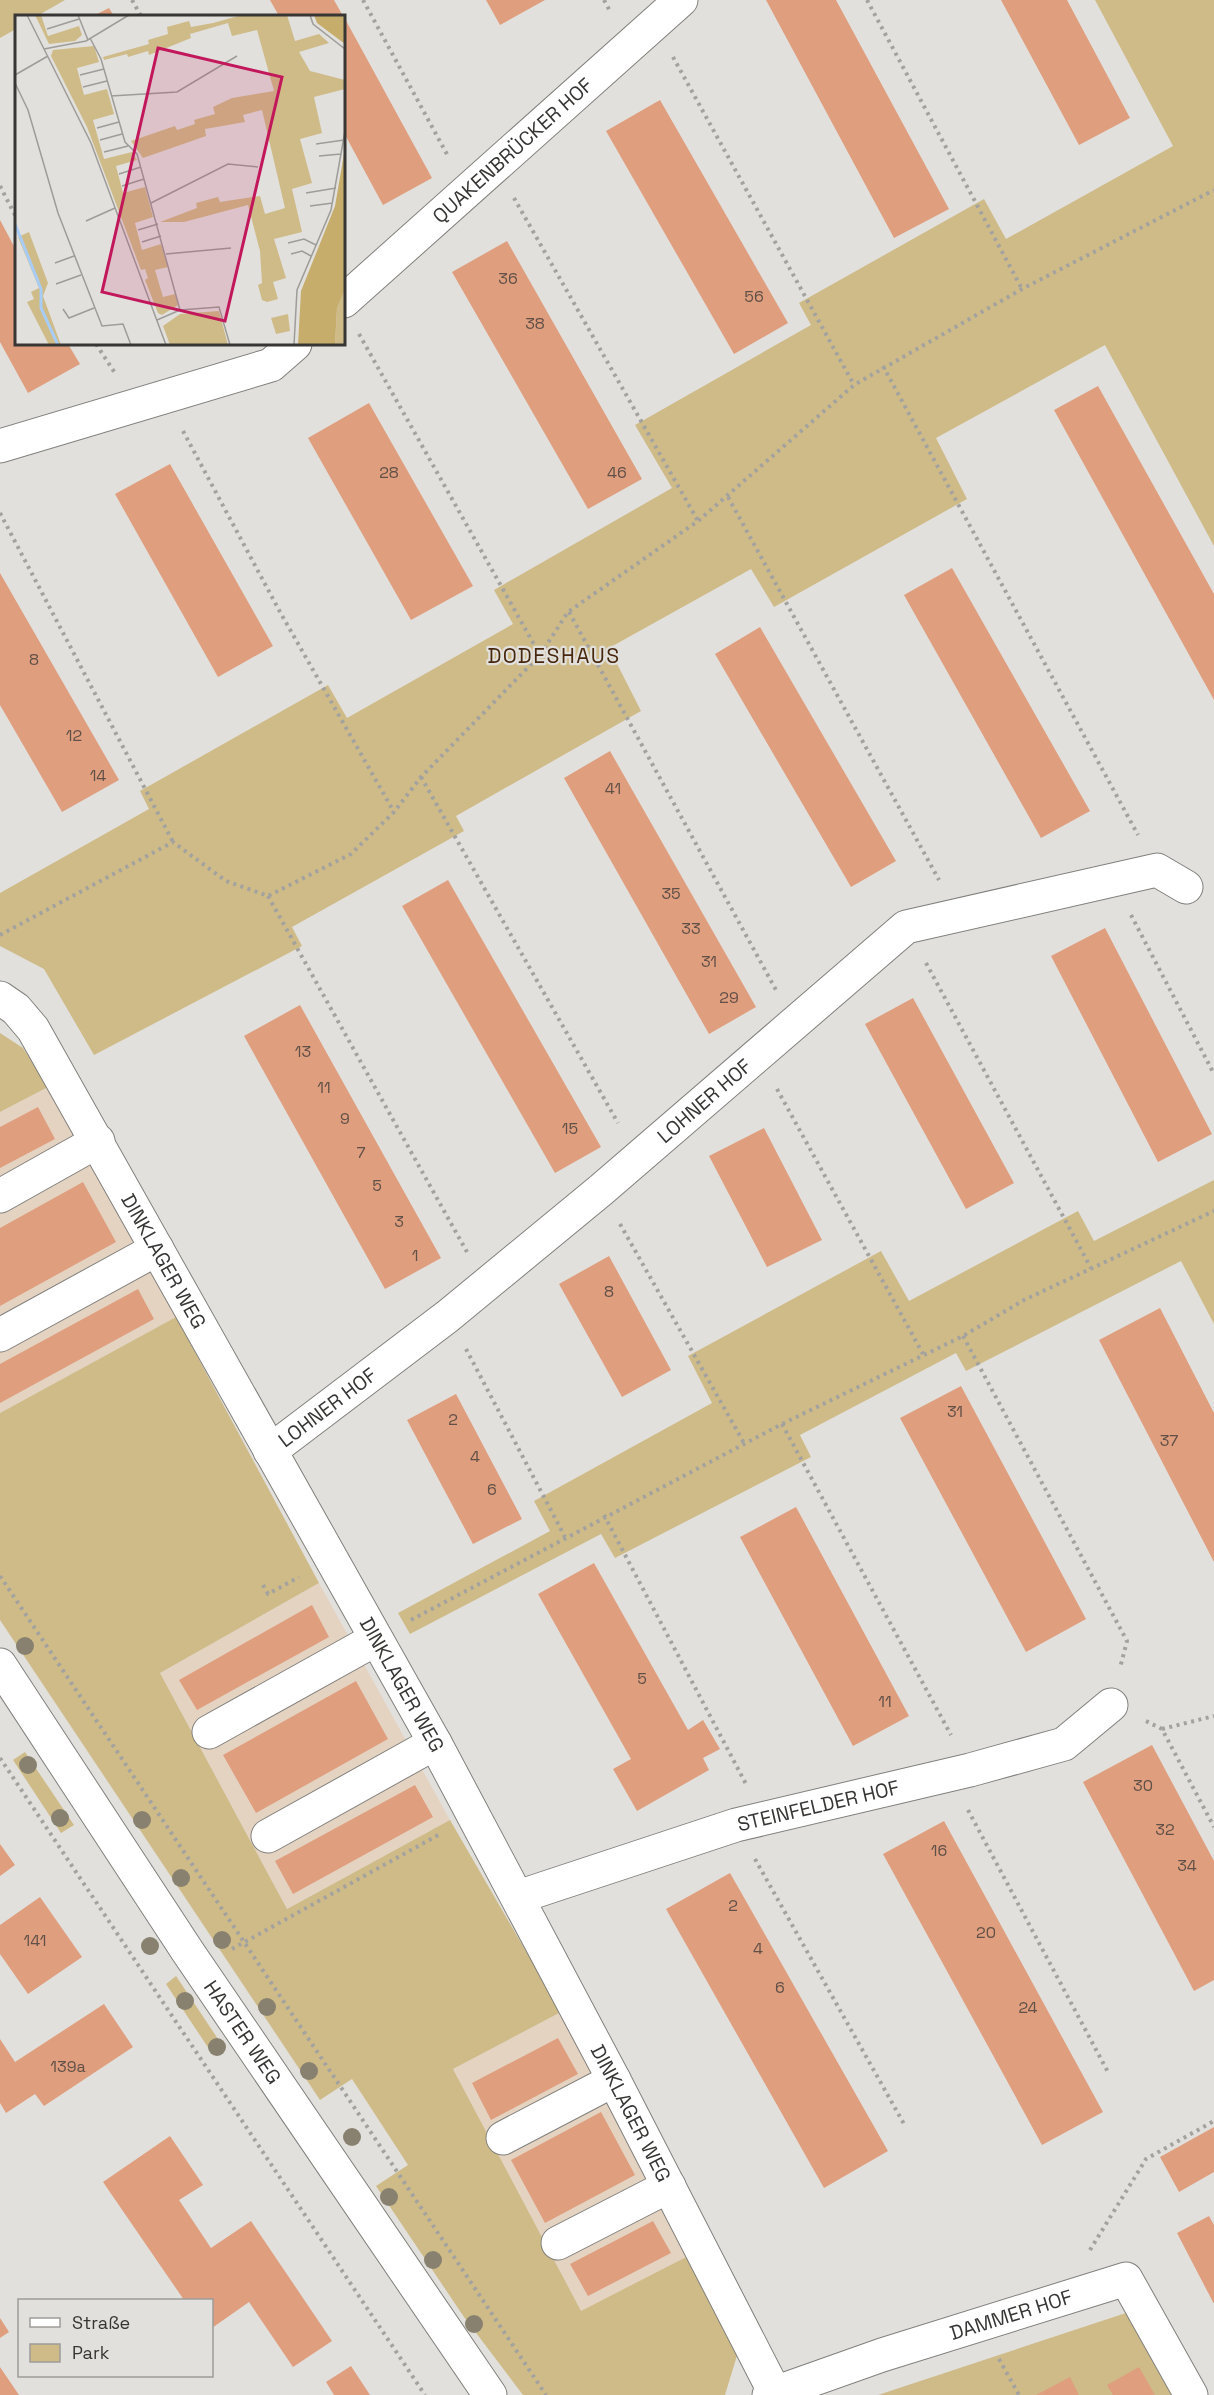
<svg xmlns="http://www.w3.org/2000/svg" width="1214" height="2395" font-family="'Space Grotesk',sans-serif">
<rect width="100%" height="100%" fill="#e2e0dc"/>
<path fill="#e5d3c2" d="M48,1087L176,1317L0,1413V1112Z
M319,1583L450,1820L287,1909L160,1673Z
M561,2012L692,2254L581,2312L453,2069Z"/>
<path fill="#cfbb88" d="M0,0H65L37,16H16V29L0,38Z
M1095,0H1214V546L1105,345L936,438L967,499L774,607L751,569L609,648L641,711L456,816L464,831L292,927L302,946L94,1055L44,969L0,946V893L149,809L140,791L328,685L347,718L513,624L494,590L672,488L635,425L811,325L799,303L984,199L1006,239L1173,146Z
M0,1033L23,1048L48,1087L0,1112Z
M1214,1180V1324L1181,1261L966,1371L956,1353L800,1435L811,1457L615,1558L601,1534L410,1634L398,1613L550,1531L534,1501L712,1403L688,1356L881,1251L909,1301L1078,1211L1094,1241Z
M176,1317L319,1583L160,1673L287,1909L450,1820L561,2012L453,2069L581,2311L692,2254L739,2349L725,2395H523L464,2317L376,2186L408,2165L352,2079L320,2100L0,1620V1413Z
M25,1752L74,1825L61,1833L13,1760Z
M176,1976L224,2048L213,2055L166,1984Z
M1132,2311L1178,2395H878Z"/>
<path fill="#df9e7e" d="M270,0H334L343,16H279Z
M486,0H545L500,25Z
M766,0H836L949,209L894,238Z
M1001,0H1067L1130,118L1079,145Z
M109,8L114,16H93Z
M344,17L432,178L383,205L344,133Z
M660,100L788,323L734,354L606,131Z
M0,220L16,250V344H68L80,364L28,393L0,342Z
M507,241L642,479L588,509L452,272Z
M1098,386L1214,594V700L1054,410Z
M369,403L473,586L411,620L308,438Z
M170,464L273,646L218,677L115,494Z
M952,568L1090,811L1041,838L904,595Z
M0,573L119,780L62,812L0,705Z
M760,627L896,861L851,887L715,654Z
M610,751L756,1007L709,1034L564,778Z
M448,880L601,1147L555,1173L402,906Z
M1105,928L1212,1134L1158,1162L1051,956Z
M913,998L1014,1183L966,1209L865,1024Z
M300,1005L441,1258L385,1289L244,1036Z
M38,1107L55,1139L0,1168V1127Z
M764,1128L822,1240L767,1267L709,1156Z
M83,1182L116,1242L0,1306V1228Z
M609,1256L671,1370L622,1397L559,1284Z
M138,1289L154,1319L0,1403V1364Z
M1160,1308L1214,1413V1562L1099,1340Z
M961,1386L1086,1619L1026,1652L900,1418Z
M456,1394L522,1519L473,1544L407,1420Z
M796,1507L909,1716L853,1746L740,1537Z
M594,1563L688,1730L703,1720L720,1749L703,1758L709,1770L637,1811L613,1769L631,1759L538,1594Z
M312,1605L329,1637L197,1710L179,1680Z
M356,1681L388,1739L256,1813L223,1755Z
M1152,1745L1214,1861V1980L1194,1991L1083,1782Z
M415,1785L433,1817L293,1894L275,1861Z
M944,1821L1103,2112L1042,2145L883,1854Z
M0,1844L15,1865L0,1876Z
M730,1873L888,2151L824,2188L666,1909Z
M40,1897L82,1957L28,1994L0,1954V1925Z
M104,2004L133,2047L44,2106L35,2094L6,2113L0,2103V2039L15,2062Z
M558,2038L578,2074L491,2120L472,2083Z
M601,2112L635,2175L545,2223L511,2160Z
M1214,2127V2172L1179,2192L1160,2157Z
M170,2136L203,2185L179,2200L211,2248L251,2221L332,2341L293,2367L249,2302L212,2328V2300H184L103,2182Z
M1209,2216L1214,2225V2304L1177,2233Z
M653,2221L671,2253L588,2296L570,2264Z
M0,2318L9,2332L0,2338Z
M351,2366L370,2395H334L326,2382Z
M0,2367L19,2395H0Z
M1139,2367L1155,2395H1113L1107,2385Z
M1070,2377L1079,2395H1036Z"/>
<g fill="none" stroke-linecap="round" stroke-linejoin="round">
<g stroke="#81807d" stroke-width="35">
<g id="minor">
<path id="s1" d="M344,301L681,0"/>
<path d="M0,446L271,365L295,344"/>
<path id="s2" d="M0,998L16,1009L33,1029L435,1743L614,2080L774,2391"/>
<path d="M0,1196L98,1141"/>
<path d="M0,1335L157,1249"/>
<path id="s3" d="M270,1451L448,1316L601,1190L906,927L1157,870L1186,887"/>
<path id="s4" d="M0,1665L188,1952L490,2395"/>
<path d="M209,1732L376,1639"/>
<path d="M268,1836L435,1743"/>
<path id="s5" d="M518,1897L736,1825L970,1770L1064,1744L1111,1705"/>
<path d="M503,2138L614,2080"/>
<path d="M558,2243L669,2186"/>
<path id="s6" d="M769,2395L882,2355L1126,2279L1191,2395"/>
</g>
</g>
<path stroke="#a3a29f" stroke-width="4" stroke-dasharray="3 4.5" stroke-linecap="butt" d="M132,0L141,16
M363,0L449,158
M604,0L610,11
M867,0L1022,289
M673,57L854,385
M0,186L16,217
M514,198L698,521
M359,334L540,655
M96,344L115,373
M883,366L1138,835
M183,431L280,612L394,812
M728,497L939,880
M0,513L173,842
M569,612L776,990
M421,777L618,1123
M268,896L467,1252
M1131,915L1214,1074
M0,935L173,842L226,881L268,896L351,854L394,812L421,777L540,655L568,612L698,521L854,385L1022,289L1214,190
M926,963L1091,1268
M777,1089L923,1354
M620,1224L744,1443
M963,1336L1127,1641L1120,1668
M466,1349L565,1537
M782,1424L951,1735
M604,1515L746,1784
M0,1576L546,2395
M263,1585L268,1594L299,1577
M411,1620L782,1424L963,1336L1024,1300L1214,1211
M1146,1721L1162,1729L1214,1827
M1162,1729L1214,1716
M0,1758L425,2395
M968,1810L1109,2074
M755,1859L904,2124
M232,1949L440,1834
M1090,2250L1146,2159L1214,2121
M999,2359L1019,2395"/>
<use href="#minor" stroke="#fff" stroke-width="33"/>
</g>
<g fill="#88816f">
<circle cx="25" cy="1646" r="9"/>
<circle cx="28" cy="1765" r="9"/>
<circle cx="60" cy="1818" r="9"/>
<circle cx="142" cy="1820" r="9"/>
<circle cx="181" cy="1878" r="9"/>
<circle cx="222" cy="1940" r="9"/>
<circle cx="150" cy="1946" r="9"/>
<circle cx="185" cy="2001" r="9"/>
<circle cx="267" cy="2007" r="9"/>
<circle cx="217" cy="2047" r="9"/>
<circle cx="309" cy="2071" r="9"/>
<circle cx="352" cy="2137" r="9"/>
<circle cx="389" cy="2197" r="9"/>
<circle cx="433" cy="2260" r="9"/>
<circle cx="474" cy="2324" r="9"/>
</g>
<g text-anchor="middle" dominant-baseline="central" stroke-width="4.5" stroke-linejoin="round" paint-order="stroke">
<g font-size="16" fill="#615047">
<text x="508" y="278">36</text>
<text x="754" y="296">56</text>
<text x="535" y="323">38</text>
<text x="389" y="472">28</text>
<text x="617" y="472">46</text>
<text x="34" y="659">8</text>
<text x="74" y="735">12</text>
<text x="98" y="775">14</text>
<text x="613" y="788">41</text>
<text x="671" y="893">35</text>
<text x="691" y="928">33</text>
<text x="709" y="961">31</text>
<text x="729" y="997">29</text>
<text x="303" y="1051">13</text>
<text x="324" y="1087">11</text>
<text x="345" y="1118">9</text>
<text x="570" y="1128">15</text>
<text x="361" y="1152">7</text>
<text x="377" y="1185">5</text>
<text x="399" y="1221">3</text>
<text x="415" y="1255">1</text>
<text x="609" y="1291">8</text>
<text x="955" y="1411">31</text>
<text x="453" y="1419">2</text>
<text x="1169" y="1440">37</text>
<text x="475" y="1456">4</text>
<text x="492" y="1489">6</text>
<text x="642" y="1678">5</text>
<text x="885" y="1701">11</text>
<text x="1143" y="1785">30</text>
<text x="1165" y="1829">32</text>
<text x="939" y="1850">16</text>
<text x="1187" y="1865">34</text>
<text x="733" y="1905">2</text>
<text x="986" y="1932">20</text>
<text x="35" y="1940">141</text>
<text x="758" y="1948">4</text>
<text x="780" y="1987">6</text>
<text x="1028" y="2007">24</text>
<text x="68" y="2066">139a</text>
</g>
<g font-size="20" fill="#373635" stroke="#e2e0dc">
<text stroke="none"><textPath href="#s1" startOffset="226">QUAKENBRÜCKER HOF</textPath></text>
<text stroke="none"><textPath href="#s3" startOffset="558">LOHNER HOF</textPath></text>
<text stroke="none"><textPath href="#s2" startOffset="312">DINKLAGER WEG</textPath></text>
<text stroke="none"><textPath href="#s3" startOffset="72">LOHNER HOF</textPath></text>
<text stroke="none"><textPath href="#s2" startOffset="798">DINKLAGER WEG</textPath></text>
<text stroke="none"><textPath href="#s5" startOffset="314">STEINFELDER HOF</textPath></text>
<text stroke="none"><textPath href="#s4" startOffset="440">HASTER WEG</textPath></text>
<text stroke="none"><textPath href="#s2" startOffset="1284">DINKLAGER WEG</textPath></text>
<text stroke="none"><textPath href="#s6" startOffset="255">DAMMER HOF</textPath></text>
</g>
<g font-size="21" letter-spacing="1.5" fill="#47280e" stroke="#e2e0dc">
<text x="554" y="655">DODESHAUS</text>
</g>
</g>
<g transform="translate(15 15)">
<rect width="330" height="330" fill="#e2e0dc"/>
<path d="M20,0H26L33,21L64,11L67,20L60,26L34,29ZM227,0H272L280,26L304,19L314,28L284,37L295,56L330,65V74L299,82L307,118L285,124L297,168L277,174L287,217L259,224L271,263L258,267L263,284L252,287L247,285L243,270L247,268L245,236L233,190L169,207H145L182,193L181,188L203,182L205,187L245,181L250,199L270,193L247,95L228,100L230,107L190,114L191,121L128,143L116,126L160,111L162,115L180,109L179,105L200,99L198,92L217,83L259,76L242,15L217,21L213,8L175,19L176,23L134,40L133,36L113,42L112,39L89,45L88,42L134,29L133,25L153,19L152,12L174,6L176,12L198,8ZM79,31L84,47L62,53L69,80L92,74L99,99L78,105L89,144L117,137L122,145L101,151L108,178L130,172L138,202L120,208L127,235L146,229L153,252L140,255L148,282L160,279L163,290L147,300L143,298L130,265L133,263L130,254L126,255L72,112L36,41L38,35ZM14,217L33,268L28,281L46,330H34L12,287L19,284L16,277L24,273L3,222ZM330,275V330H320L322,293ZM204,296L213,330H155L148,311L165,299ZM273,299L275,316L261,319L256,303Z" fill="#cfbb88"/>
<path d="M299,0H330V29L302,8ZM330,133V275L322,293L320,330H283L286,276L320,191Z" fill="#c6ad6b"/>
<path fill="none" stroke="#a7ccf6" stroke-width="3" d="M0,209L26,274V293L43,330"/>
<path fill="none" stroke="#9e9c99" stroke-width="1.5" d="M12,0L76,128L151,330M63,0L73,25M295,0L298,9L330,34M32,14L64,4M75,23L86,44L110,127L122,139L165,295M29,34L71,26L114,0M0,60L33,41M65,60L89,54M0,68L13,95L43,198L87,311L108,309L116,330M68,72L92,66M96,81L162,77L222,41M82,113L104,107M85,125L107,119M301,129L329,125M89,137L113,131M304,141L326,139M104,159L126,152M107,171L129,164M291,178L321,173M136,188L213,149L243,152M295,191L318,188M71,206L100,193M123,215L143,209M127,227L146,221M273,228L289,224L301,230M151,239L216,233M276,239L287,236L296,241M40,248L59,241M41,269L66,260M48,294L54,303L79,293M142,305L165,295L204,292L215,330M279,330L282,275L316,195L330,116"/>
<path fill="#c2185b" fill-opacity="0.15" stroke="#c2185b" stroke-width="3" d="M143,33L267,62L210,306L87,277Z"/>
<rect width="330" height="330" fill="none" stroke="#373635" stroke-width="3"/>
</g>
<rect x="18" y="2299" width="195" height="78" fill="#e2e0dc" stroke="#9e9c99" stroke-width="1.5"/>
<rect x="30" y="2318" width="30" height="9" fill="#ffffff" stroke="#9e9c99" stroke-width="1.5"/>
<text x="72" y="2329" font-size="18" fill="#373635">Straße</text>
<rect x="30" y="2344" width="30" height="18" fill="#cfbb88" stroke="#9e9c99" stroke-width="1.5"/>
<text x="72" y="2359" font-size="18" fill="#373635">Park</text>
</svg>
